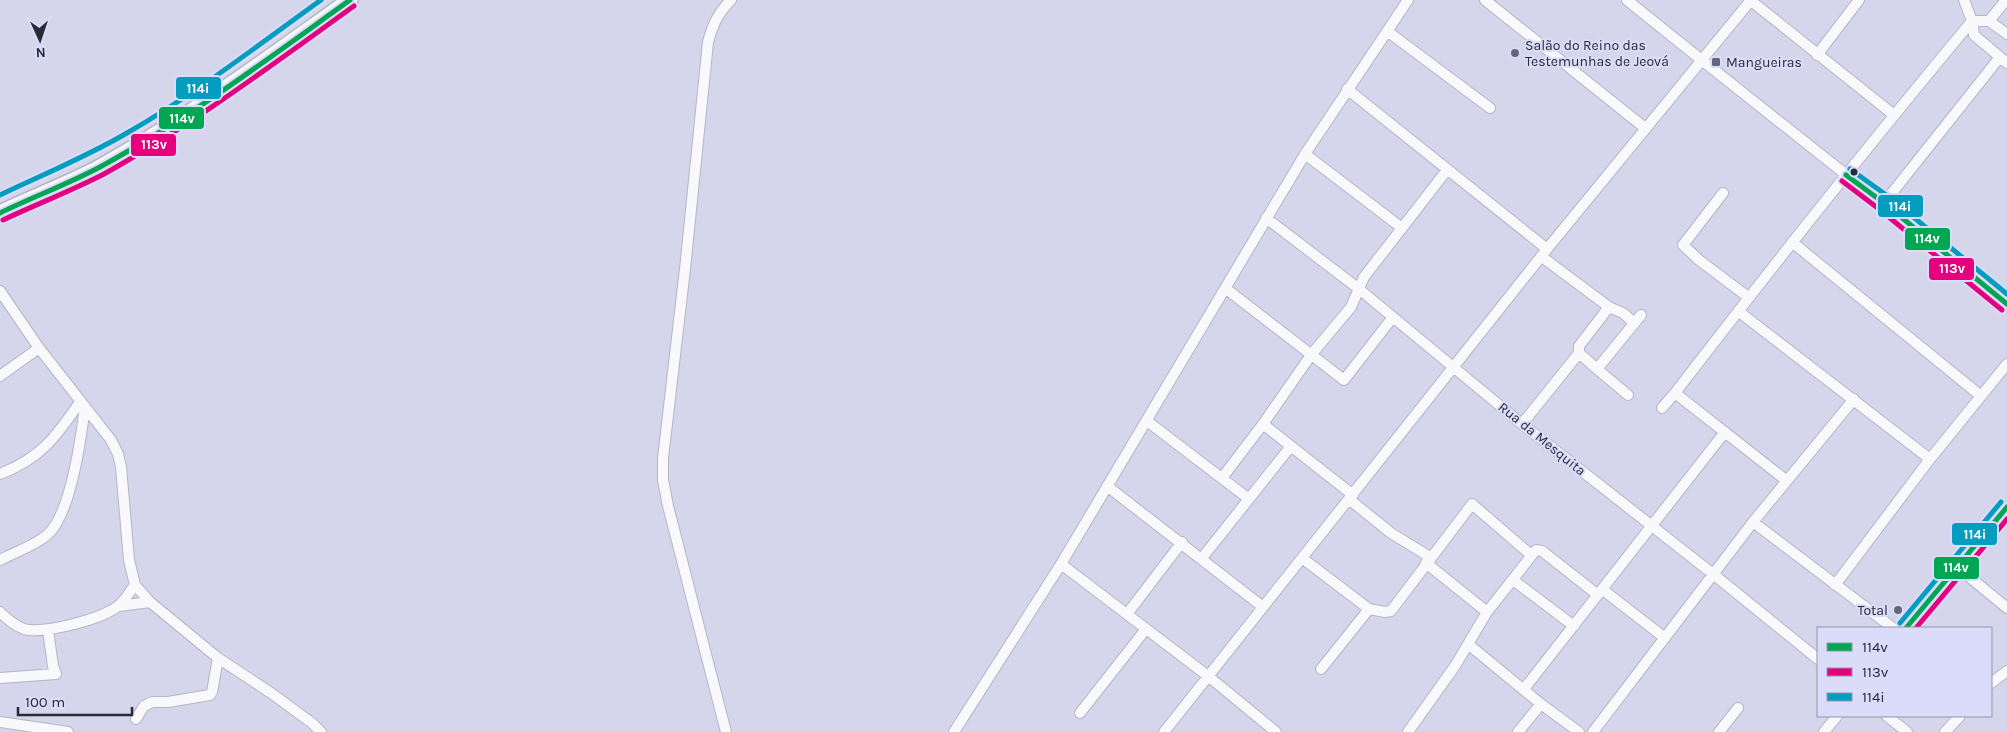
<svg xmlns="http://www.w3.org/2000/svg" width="2007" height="732" font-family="Karla,sans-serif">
<rect width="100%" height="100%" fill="#d5d6eb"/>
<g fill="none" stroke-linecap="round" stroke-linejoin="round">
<g stroke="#b4b5c6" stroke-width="12">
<path id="minor" d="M1485,0L1645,128
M1627,0C1753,102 1881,201 2007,304
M1750,0L1894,115
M1989,21L2006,0
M1387,31L1490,108
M2007,34L1989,21H1972L1974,35L2007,63
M1817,55L1859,0
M1347,89L1547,249
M1305,154L1402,228
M1723,193L1683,245L1699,260L1748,297
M1884,203L2000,57
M1266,218L1359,289L1522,424L1713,574L1818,659
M1792,242L1981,396
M1542,257L1609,307L1623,313L1634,323
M1225,288L1344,380L1393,317
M0,291L39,348L111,440L118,454L121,467L129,560L135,585L150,602L218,658L271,693L312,723L321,732
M1738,311L1930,459
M1579,353L1597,369L1641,315
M1597,369L1628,395
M0,376L39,348
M1662,408L1675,393
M1147,421L1249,499
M1263,424L1353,495
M1522,424L1579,353V346L1609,307
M0,474C41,458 56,437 80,402
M1222,478L1263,424L1311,355L1351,307L1364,277L1447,170
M1787,481L1675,393C1772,267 1870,143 1972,21L1964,0
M1107,486L1263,607
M1350,500L1391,533L1430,557
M1753,522L1893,628
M1202,558L1291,446
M1302,558L1369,609L1385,612L1391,611L1472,504L1531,555
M0,560C15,552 34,546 47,535C71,515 81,437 85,407
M1426,563L1487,612
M1061,564L1208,676L1276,732
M1956,566L2007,608
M1513,580L1574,626
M1835,585L1930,459L2007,364
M1603,590L1665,638
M119,606L150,602
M0,612C8,620 18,629 29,630C50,632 102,619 118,606C125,601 130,591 135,585
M1127,614L1182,542
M1906,628L2007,507
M1468,644L1541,704L1579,732
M1321,669L1369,609
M0,678L56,674L53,666L48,630
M1991,683L2007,671
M1524,689L1725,432
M1080,713L1146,629
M1887,716L1907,732
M136,719L144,706L152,702H168L210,695L212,692L218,658
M0,722L68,732
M726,732L668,506L663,480V458L685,269L708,42C713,24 718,13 731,0
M954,732L1061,564L1305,154L1408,0
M1164,732L1547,249L1751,0
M1408,732L1455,666L1487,612L1536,550L1542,551L1598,595
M1518,732L1541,704
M1593,732L1753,522L1854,399
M1719,732L1738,708
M1824,732L1837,716
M1945,732L1960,716"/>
</g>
<g stroke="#b4b5c6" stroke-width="18">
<path id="highway" d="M0,213C33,197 68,184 100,167C188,118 268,58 350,0"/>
</g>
<use href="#minor" stroke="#f9f9fc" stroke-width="10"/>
<use href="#highway" stroke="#f9f9fc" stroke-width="15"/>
<g stroke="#dadcfa" stroke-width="9">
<path id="bus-1" d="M1846,175L1884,203L2007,304
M0,213C33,197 68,184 100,167C188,119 269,58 350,0
M1906,628L2007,507"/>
</g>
<g stroke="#dadcfa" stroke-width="9">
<path id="bus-2" d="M1842,181L1879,209L2002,310
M3,220C37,204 71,191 104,174C192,125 273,64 354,6
M1916,628L2007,519"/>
</g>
<g stroke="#dadcfa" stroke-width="9">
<path id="bus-3" d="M1850,169L1889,197L2007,294
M0,195C42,175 86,157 127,133C195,94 257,46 321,0
M1900,623L2001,502"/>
</g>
<use href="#bus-1" stroke="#00a651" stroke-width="5"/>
<use href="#bus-2" stroke="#e5007d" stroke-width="5"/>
<use href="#bus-3" stroke="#049cbf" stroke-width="5"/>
</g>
<g fill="#656677" stroke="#dadcfa" stroke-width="2">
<circle cx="1515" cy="53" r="5"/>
<rect x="1711" y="57" width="10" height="10" rx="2.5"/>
<circle cx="1898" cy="610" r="5"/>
</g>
<circle fill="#292a38" stroke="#dadcfa" stroke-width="2" cx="1854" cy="172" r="4.5"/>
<g text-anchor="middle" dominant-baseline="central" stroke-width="4" stroke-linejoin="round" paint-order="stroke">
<g font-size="14" fill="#292a38" stroke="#dadcfa" text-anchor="start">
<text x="1525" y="45">Salão do Reino das<tspan x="1525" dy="16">Testemunhas de Jeová</tspan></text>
<text x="1726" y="62">Mangueiras</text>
<text x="1888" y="610" text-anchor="end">Total</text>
</g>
<g font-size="14" fill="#292a38" stroke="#dadcfa">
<text transform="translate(1542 439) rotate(39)">Rua da Mesquita</text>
</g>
</g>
<g stroke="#dadcfa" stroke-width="2">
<rect x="175" y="76" width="47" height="24" rx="5" fill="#049cbf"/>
<rect x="158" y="106" width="47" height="24" rx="5" fill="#00a651"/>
<rect x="130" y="133" width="47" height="24" rx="5" fill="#e5007d"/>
<rect x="1877" y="194" width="47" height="24" rx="5" fill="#049cbf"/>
<rect x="1904" y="227" width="47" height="24" rx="5" fill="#00a651"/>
<rect x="1928" y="257" width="47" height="24" rx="5" fill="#e5007d"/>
<rect x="1951" y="522" width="47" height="24" rx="5" fill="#049cbf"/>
<rect x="1933" y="556" width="47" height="24" rx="5" fill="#00a651"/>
</g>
<g font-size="14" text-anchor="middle" font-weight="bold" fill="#fff">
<text x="198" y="93">114i</text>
<text x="182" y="123">114v</text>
<text x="154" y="149">113v</text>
<text x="1900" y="211">114i</text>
<text x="1927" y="243">114v</text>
<text x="1952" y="273">113v</text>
<text x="1975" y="539">114i</text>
<text x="1956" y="572">114v</text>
</g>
<rect x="1817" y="627" width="175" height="90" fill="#dadcfa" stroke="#9395ac"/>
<rect x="1827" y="643" width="25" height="8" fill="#00a651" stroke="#9395ac"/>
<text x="1862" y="652" font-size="15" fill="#292a38">114v</text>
<rect x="1827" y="668" width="25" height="8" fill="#e5007d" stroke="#9395ac"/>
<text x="1862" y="677" font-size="15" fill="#292a38">113v</text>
<rect x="1827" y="693" width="25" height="8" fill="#049cbf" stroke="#9395ac"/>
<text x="1862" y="702" font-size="15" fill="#292a38">114i</text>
<g transform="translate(40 40) rotate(177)" stroke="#dadcfa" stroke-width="4" paint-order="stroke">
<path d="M0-4L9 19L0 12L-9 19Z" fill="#292a38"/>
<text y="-8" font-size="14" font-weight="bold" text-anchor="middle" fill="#292a38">N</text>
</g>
<path d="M18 707v8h114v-8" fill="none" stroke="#292a38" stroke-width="2.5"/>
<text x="25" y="707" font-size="15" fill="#292a38" stroke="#dadcfa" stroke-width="4" paint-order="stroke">100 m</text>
</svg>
